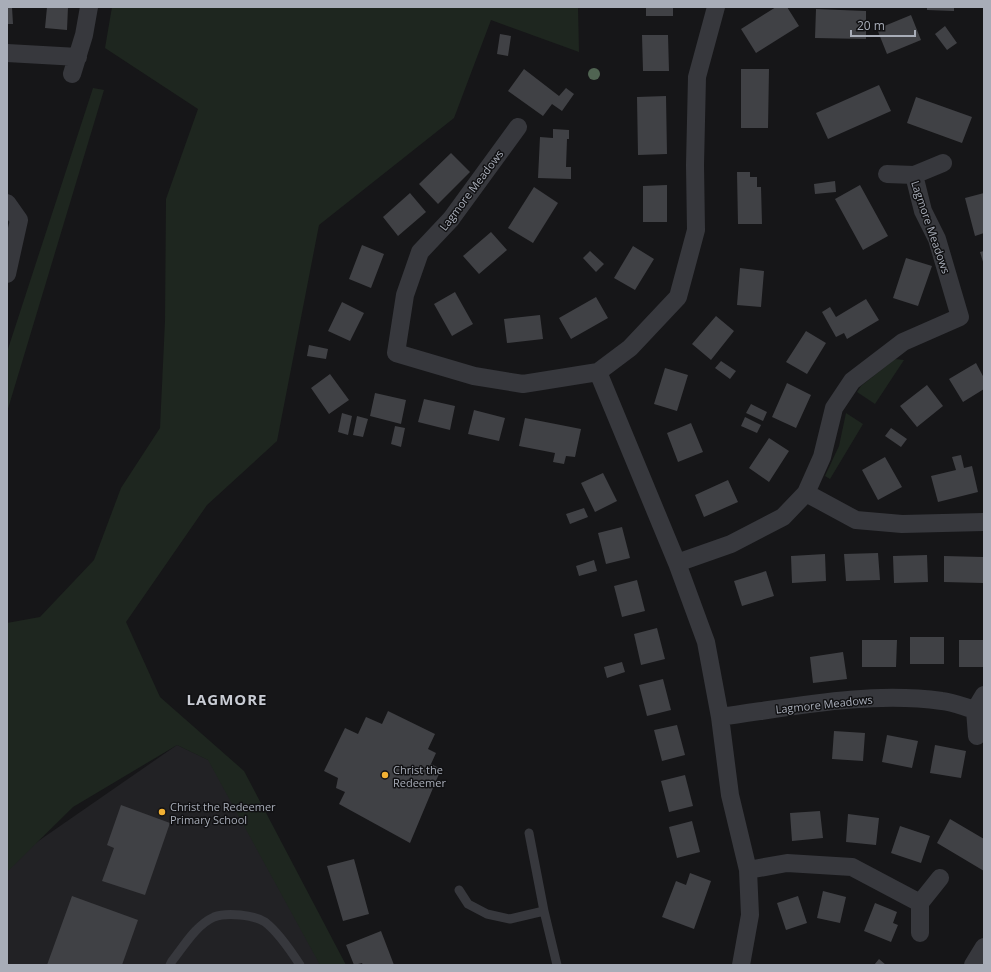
<svg xmlns="http://www.w3.org/2000/svg" width="991" height="972" font-family="'Open Sans',sans-serif">
<rect width="100%" height="100%" fill="#161618"/>
<path fill="#222225" d="M177,745L219,765L329,965H7V866L11,860Z"/>
<path fill="#1e261f" d="M112,7H578L579,52L491,20L454,118L319,225L277,441L207,505L126,622L160,697L244,771L346,965H320L208,760L177,745L73,807L7,872V623L40,617L94,560L121,488L160,428L165,321L166,199L198,109L105,48Z
M93,88L104,90L7,412V352Z
M895,359L904,360L875,404L857,392L861,386Z
M846,413L863,424L830,479L825,476L839,446Z"/>
<path fill="#404145" d="M7,7H12L13,24H7Z
M47,7H68L67,30L45,28Z
M646,7H673V16H646Z
M776,7H787L799,26L756,53L741,29Z
M927,7H954V11L927,10Z
M816,9L866,11V39L815,38Z
M911,15L921,40L887,54L877,29Z
M945,26L957,43L947,50L935,34Z
M500,34L511,36L508,56L497,54Z
M642,35H668L669,71H643Z
M524,69L559,96L566,88L574,94L562,111L552,104L543,116L508,91Z
M741,69H769L768,128H741Z
M879,85L891,111L828,139L816,113Z
M666,96L667,154L638,155L637,97Z
M916,97L972,117L962,143L907,123Z
M553,129L569,130V139H567L566,167H571V179L538,178L540,137L553,138Z
M451,153L470,172L438,204L419,184Z
M737,172H750V177H757V187H761L762,224H738Z
M835,181L836,192L815,194L814,184Z
M667,185V222H643V186Z
M860,185L888,236L863,250L835,199Z
M534,187L558,203L533,243L508,228Z
M410,193L426,212L398,236L383,217Z
M984,193V233L975,236L965,198Z
M491,232L507,250L479,274L463,256Z
M362,245L384,254L371,288L349,279Z
M633,246L654,259L635,290L614,278Z
M590,251L604,264L596,272L583,258Z
M984,251V265L980,252Z
M906,258L932,266L918,306L893,298Z
M740,268L764,271L761,307L737,305Z
M455,292L473,324L452,336L434,304Z
M596,297L608,318L571,339L559,318Z
M866,299L879,320L847,339L844,333L836,337L822,312L830,307L836,317Z
M342,302L364,313L350,341L328,331Z
M540,315L543,339L507,343L504,319Z
M716,316L734,331L711,360L692,344Z
M806,331L826,343L807,374L786,362Z
M309,345L328,349L326,359L307,356Z
M721,361L736,371L730,379L715,368Z
M976,363L984,378V389L963,402L949,379Z
M665,368L688,375L677,411L654,404Z
M330,374L349,400L329,414L311,388Z
M787,383L811,395L796,428L772,417Z
M927,385L943,406L917,427L900,406Z
M375,393L406,400L401,424L370,416Z
M424,399L455,406L450,430L418,422Z
M751,404L767,412L763,421L746,413Z
M474,410L505,418L499,441L468,434Z
M342,413L352,416L348,435L338,432Z
M357,416L368,419L363,437L353,435Z
M745,417L761,425L757,433L741,426Z
M525,418L581,429L575,457L566,456L564,464L553,462L555,453L519,446Z
M691,423L703,452L678,462L667,433Z
M395,426L405,428L401,447L391,444Z
M891,428L907,439L901,447L885,436Z
M769,438L789,451L769,482L749,468Z
M961,455L964,468L972,466L978,492L938,502L931,476L956,470L952,457Z
M885,457L902,487L878,500L862,470Z
M603,473L617,501L595,512L581,483Z
M728,480L738,502L704,517L695,495Z
M584,508L588,517L570,524L566,514Z
M622,527L630,558L606,564L598,533Z
M878,553L880,580L846,581L844,554Z
M825,554L826,581L792,583L791,556Z
M927,555L928,582L894,583L893,556Z
M944,556L983,557V583L944,582Z
M594,560L597,571L579,576L576,566Z
M766,571L774,596L742,606L734,581Z
M637,580L645,611L622,617L614,586Z
M657,628L665,659L641,665L634,634Z
M910,637H944V664H910Z
M862,640H897L896,667H862Z
M959,640H984V667H959Z
M843,652L847,679L813,683L810,657Z
M622,662L625,672L607,678L604,667Z
M663,679L671,710L647,716L639,685Z
M388,711L435,734L428,749L436,753L431,764L441,769L410,843L339,804L345,792L336,788L338,778L324,771L345,728L358,734L366,717L382,724Z
M677,725L685,755L662,761L654,730Z
M834,731L865,733L863,761L832,759Z
M887,735L918,741L912,768L882,762Z
M935,745L966,751L961,778L930,773Z
M685,775L693,806L669,812L661,781Z
M121,805L170,823L145,895L102,881L114,848L107,845Z
M820,811L823,838L792,841L790,813Z
M848,814L879,818L876,845L846,842Z
M950,819L984,839V871L937,843Z
M692,821L700,852L677,858L669,827Z
M900,826L930,836L921,863L891,853Z
M354,859L369,914L343,921L327,866Z
M690,873L711,881L694,929L662,917L676,881L686,885Z
M823,891L846,897L840,923L817,918Z
M72,896L138,920L122,965H47Z
M798,896L807,923L786,930L777,903Z
M875,903L897,912L893,923L898,925L891,942L864,931Z
M381,931L394,965H363L362,963L354,965L346,945Z
M879,959L886,965H874Z"/>
<g fill="none" stroke-linecap="round" stroke-linejoin="round">
<path stroke="#37383d" stroke-width="9" d="M529,833L544,911L557,965
M459,890L468,904L487,914L510,919L544,911
M170,965L172,961C184,946 196,925 214,917C227,912 254,915 265,922C278,932 291,951 300,965"/>
<path stroke="#37383d" stroke-width="18" d="M7,53L78,57
M72,74L84,35L89,7
M518,127L451,219L420,252L405,295L396,353L474,376L523,384L598,372L630,348L678,297L696,230L695,165L697,77L716,7
M887,174L914,175L943,163
M7,203L19,220L7,274
M598,372L677,563L706,642L720,717L730,795L748,870L750,915L741,965
M806,493L856,520L902,524L984,522
M677,563L731,544L783,517L806,493L822,457L834,408L852,381L903,342L960,317L937,239L923,211L914,175
M720,717C793,707 868,691 942,701C953,702 964,707 975,710
M977,736L975,710L984,695
M748,870L787,863L852,867L920,903
M920,933V903L940,878
M973,965L984,947"/>
</g>
<circle fill="#506452" cx="594" cy="74" r="6"/>
<g fill="#f2b134" stroke="#111113" stroke-width="1.5">
<circle cx="385" cy="775" r="4"/>
<circle cx="162" cy="812" r="4"/>
</g>
<g text-anchor="middle" dominant-baseline="central" stroke-width="3" stroke-linejoin="round" paint-order="stroke">
<g font-size="11" fill="#a8adb8" stroke="#111113">
<text transform="translate(471 190) rotate(-53)">Lagmore Meadows</text>
<text transform="translate(931 227) rotate(71)">Lagmore Meadows</text>
<text transform="translate(824 704) rotate(-6)">Lagmore Meadows</text>
</g>
<g font-size="11" fill="#a8adb8" stroke="#111113" text-anchor="start">
<text x="393" y="769">Christ the<tspan x="393" dy="13">Redeemer</tspan></text>
<text x="170" y="806">Christ the Redeemer<tspan x="170" dy="13">Primary School</tspan></text>
</g>
<g font-size="15" font-weight="bold" letter-spacing="1" fill="#c9ccd4" stroke="#111113">
<text x="227" y="699">LAGMORE</text>
</g>
</g>
<rect width="991" height="972" fill="none" stroke="#a8adb8" stroke-width="16"/>
<path d="M851 30v6h64v-6" fill="none" stroke="#a8adb8" stroke-width="2"/>
<text x="857" y="30" font-size="12" fill="#a8adb8" stroke="#111113" stroke-width="3" paint-order="stroke">20 m</text>
</svg>
